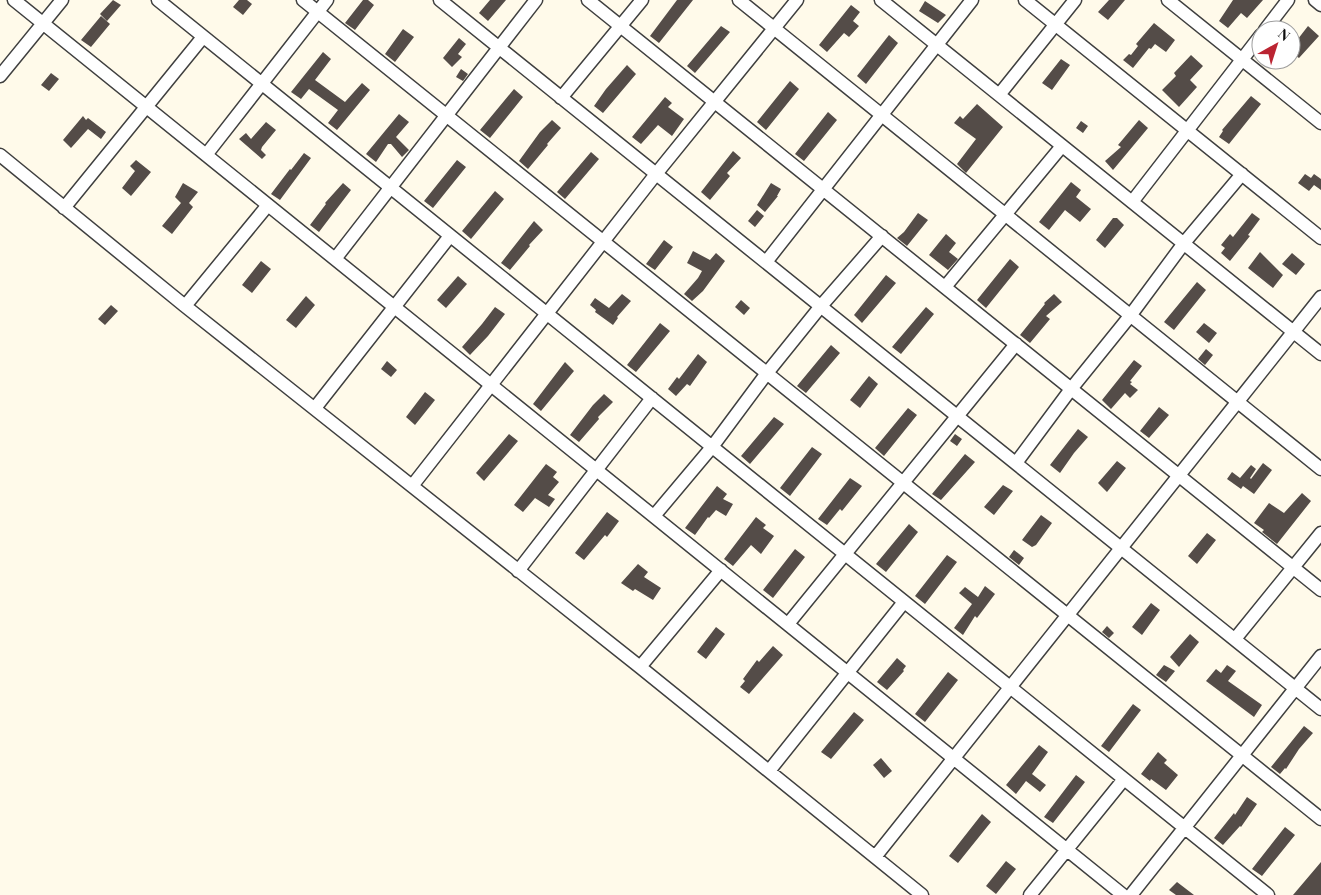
<svg xmlns="http://www.w3.org/2000/svg" width="1321" height="895" font-family="'Playfair Display',serif">
<rect width="100%" height="100%" fill="#fffaea"/>
<path fill="#544c48" d="M113,0L121,5L107,21L100,14Z
M239,0H247L252,4L243,15L233,7Z
M363,0H368L374,5L355,30L345,23Z
M490,0H506L488,21L479,13Z
M677,0H693L659,43L650,36Z
M1109,0H1125L1108,20L1098,12Z
M1233,0H1263L1247,18L1241,13L1228,28L1219,21Z
M925,1L946,15L938,23L919,11Z
M851,5L860,12L853,21L859,26L849,37L844,33L827,52L819,45Z
M101,16L110,24L91,47L81,40Z
M1154,23L1175,40L1166,52L1155,44L1151,49L1149,48L1133,68L1123,60L1129,54L1131,55L1138,46L1136,44Z
M721,26L730,32L695,73L687,66Z
M1308,26L1319,36L1299,58L1296,56L1291,63V48Z
M403,29L414,37L395,62L385,54Z
M889,35L898,43L866,84L857,76Z
M459,38L466,44L458,54L462,57L452,67L443,58Z
M323,52L331,59L315,80L345,102L362,83L370,90L337,130L328,123L338,110L309,89L301,99L291,92Z
M1191,55L1203,66L1190,80L1197,87L1179,107L1162,90L1176,76L1174,73Z
M1061,59L1070,65L1052,90L1042,83Z
M627,65L636,74L603,113L594,106L606,89Z
M461,69L468,74L463,81L456,77Z
M51,73L59,79L49,91L41,85Z
M790,81L799,89L766,130L757,122Z
M514,89L523,97L490,138L480,130Z
M1251,96L1261,104L1229,144L1219,137L1223,131L1222,130Z
M665,97L672,103L668,107L684,119L672,136L658,125L641,144L632,137Z
M977,104L1003,127L966,173L957,164L976,139L954,123L960,116L963,119Z
M828,112L837,120L804,161L795,154Z
M399,114L409,122L396,137L409,150L402,157L391,144H388L376,162L366,154Z
M83,116L86,120L88,118L106,132L101,139L88,129L71,148L63,140Z
M552,120L561,128L547,144L548,145L528,169L519,161L540,132Z
M1139,120L1148,128L1113,170L1105,161L1121,147L1118,145Z
M1081,121L1088,126L1083,133L1076,128Z
M266,122L276,130L262,147L261,150L266,155L262,159L239,139L246,133L251,139Z
M733,151L741,158L727,173L730,176L710,200L701,192Z
M591,152L599,159L565,199L557,192Z
M304,153L311,158L280,200L271,194L290,169L291,170Z
M136,160L151,172L131,196L122,188L135,171L130,166Z
M457,160L466,167L433,208L424,201Z
M1305,174L1311,178L1314,174L1321,179V190L1314,185L1309,191L1298,183Z
M1071,182L1081,190L1076,197L1091,209L1080,222L1065,210L1049,230L1039,222Z
M183,183L198,192L189,203L193,207L172,234L162,226L181,203L175,197Z
M343,183L351,190L319,232L310,225L326,204L325,203Z
M771,183L781,189L777,196H778L765,212L757,205Z
M495,191L504,199L471,239L462,231Z
M757,210L764,216L755,227L748,221Z
M918,213L928,220L907,246L897,238L904,232Z
M1252,213L1260,219L1248,235L1250,236L1230,261L1221,253L1225,248L1221,245L1230,234L1233,237Z
M1113,218H1117L1124,225L1105,248L1096,240Z
M534,221L543,230L529,245L530,246L510,270L501,263Z
M946,234L956,243L949,252L958,259L948,270L929,255Z
M664,240L673,247L655,270L646,264Z
M693,251L710,260L716,253L725,261L703,291L692,301L684,294L698,278L702,271L687,263Z
M1260,252L1283,275L1273,288L1248,268Z
M1292,253L1305,264L1296,275L1282,264Z
M1010,259L1019,267L986,308L977,300Z
M261,261L271,269L252,293L242,285Z
M886,275L896,283L862,323L854,315Z
M458,276L467,284L446,308L437,300Z
M1197,282L1206,290L1174,330L1164,322Z
M622,294L631,301L617,317L618,318L613,325L595,312L596,310L590,305L595,298L609,308Z
M1054,294L1062,302L1046,316L1050,319L1030,343L1020,335L1045,304L1044,303Z
M306,296L315,305L296,328L286,320Z
M741,300L750,308L744,315L735,307Z
M111,305L118,311L105,325L98,319Z
M495,307L505,314L488,336L470,355L462,347L482,324Z
M926,307L934,314L901,354L892,347Z
M660,323L670,331L636,372L627,365Z
M1204,323L1217,333L1209,343L1196,332Z
M831,345L840,353L806,393L797,386Z
M1206,349L1213,355L1205,365L1198,359Z
M698,354L707,362L690,386L687,384L676,396L668,389L677,377L679,379Z
M1134,360L1142,366L1130,381L1132,382L1130,384L1138,390L1130,398L1125,393L1111,409L1102,400Z
M387,361L397,370L391,377L381,369Z
M565,362L574,371L541,411L533,404Z
M869,376L878,384L860,408L850,400Z
M425,392L435,400L415,425L406,417Z
M604,394L613,402L598,417L599,419L579,442L570,435L593,405Z
M1159,407L1169,415L1149,438L1140,431Z
M908,408L917,415L884,456L875,448Z
M774,417L784,424L750,464L741,456Z
M1078,429L1088,437L1074,453L1060,473L1050,465Z
M509,434L518,441L484,481L476,473Z
M955,434L962,439L957,446L950,441Z
M812,447L822,454L790,496L780,488Z
M965,454L975,462L941,500L932,494Z
M1117,461L1126,468L1107,492L1098,483Z
M1263,463L1272,470L1254,494L1243,486L1241,489L1227,479L1232,472L1240,478L1251,465L1256,469L1250,478L1251,479Z
M546,464L557,472L553,477L559,482L548,495L555,499L549,507L535,498L523,512L514,505Z
M850,478L862,486L842,511L840,509L827,525L818,519Z
M1003,485L1013,491L994,515L984,507Z
M717,486L727,494L723,499L733,504L726,516L716,510L709,518L708,517L695,535L685,528Z
M1302,493L1311,501L1277,544L1262,532L1264,530L1254,523L1269,503L1284,513Z
M607,512L619,521L607,537L605,535L584,560L575,553Z
M1041,515L1052,523L1036,545L1032,547L1022,540Z
M756,517L766,525L763,528L774,536L761,554L751,545L733,566L724,559Z
M909,524L918,532L886,572L876,564Z
M1207,533L1216,540L1197,564L1188,556Z
M795,549L805,557L773,598L763,590Z
M1014,550L1024,558L1019,565L1009,557Z
M947,555L957,562L925,604L915,596Z
M638,564L648,572L644,577L661,588L653,600L635,589L633,591L621,583Z
M985,586L995,594L977,618L975,616L963,635L954,628L972,604L959,593L965,587L978,597Z
M1151,603L1160,610L1142,635L1132,627Z
M1107,626L1114,633L1109,638L1102,632Z
M716,627L725,634L706,659L697,652Z
M1190,634L1199,642L1179,667L1170,657Z
M773,646L783,655L749,694L740,687L745,681L743,679L757,660L759,662Z
M897,658L906,666L903,670L904,671L887,690L877,682Z
M1164,665L1175,671L1166,682L1156,675Z
M1227,665L1236,671L1228,681L1262,705L1254,717L1206,681L1216,669L1221,673Z
M948,672L958,680L925,722L915,714Z
M1133,704L1141,710L1109,752L1101,746Z
M854,712L864,720L831,759L821,752Z
M1304,726L1313,733L1299,749L1286,769L1285,768L1280,774L1271,767Z
M1039,745L1048,752L1032,774L1046,785L1040,792L1026,781L1016,794L1006,785Z
M1158,752L1167,760L1164,763L1178,775L1166,790L1151,779L1150,781L1141,774Z
M881,758L892,771L884,778L873,765Z
M1076,775L1085,782L1053,823L1044,817Z
M1247,797L1257,804L1241,827L1240,826L1223,845L1214,838L1234,813L1235,815Z
M982,814L991,822L958,863L949,856Z
M1285,827L1295,835L1262,876L1252,869Z
M1006,861L1016,869L996,894L986,886Z
M1321,862V895H1293Z
M1177,882L1194,895H1176L1169,890Z"/>
<g fill="none" stroke-linecap="round" stroke-linejoin="round">
<g stroke="#3f3f3f" stroke-width="15">
<path id="minor" d="M14,0L1123,895
M158,0L1268,895
M303,0L1321,819
M440,0L1321,709
M588,0L1321,590
M739,0L1321,469
M881,0L1321,354
M1025,0L1321,238
M1168,0L1321,123
M1315,0L1321,5
M1265,30L1288,0
M0,76L62,0
M999,95L1075,0
M561,98L642,0
M0,155L185,306L640,667L922,895
M206,155L327,0
M1132,202L1261,35
M64,208L203,37
M335,259L536,0
M766,262L972,0
M945,287L1062,146
M185,306L268,205
M315,408L450,236
M1016,463L1071,389L1130,316L1184,243L1242,174
M412,486L656,174L797,0
M654,516L712,447L767,373L821,306L882,236
M518,571L652,398
M788,624L1016,344
M1235,639L1321,533
M640,667L721,570
M769,771L904,602
M875,857L1321,297
M1030,895L1124,779
M1131,895L1321,656"/>
</g>
<use href="#minor" stroke="#fff" stroke-width="12"/>
</g>
<g transform="translate(1276 45) rotate(39)"><circle r="24" fill="#ffffff" stroke="#9e9e9e"/>
<path d="M0-4L9 19L0 12L-9 19Z" fill="#bb2432"/>
<text y="-8" font-size="14" font-weight="bold" text-anchor="middle" fill="#0c0c0c">N</text>
</g>
</svg>
